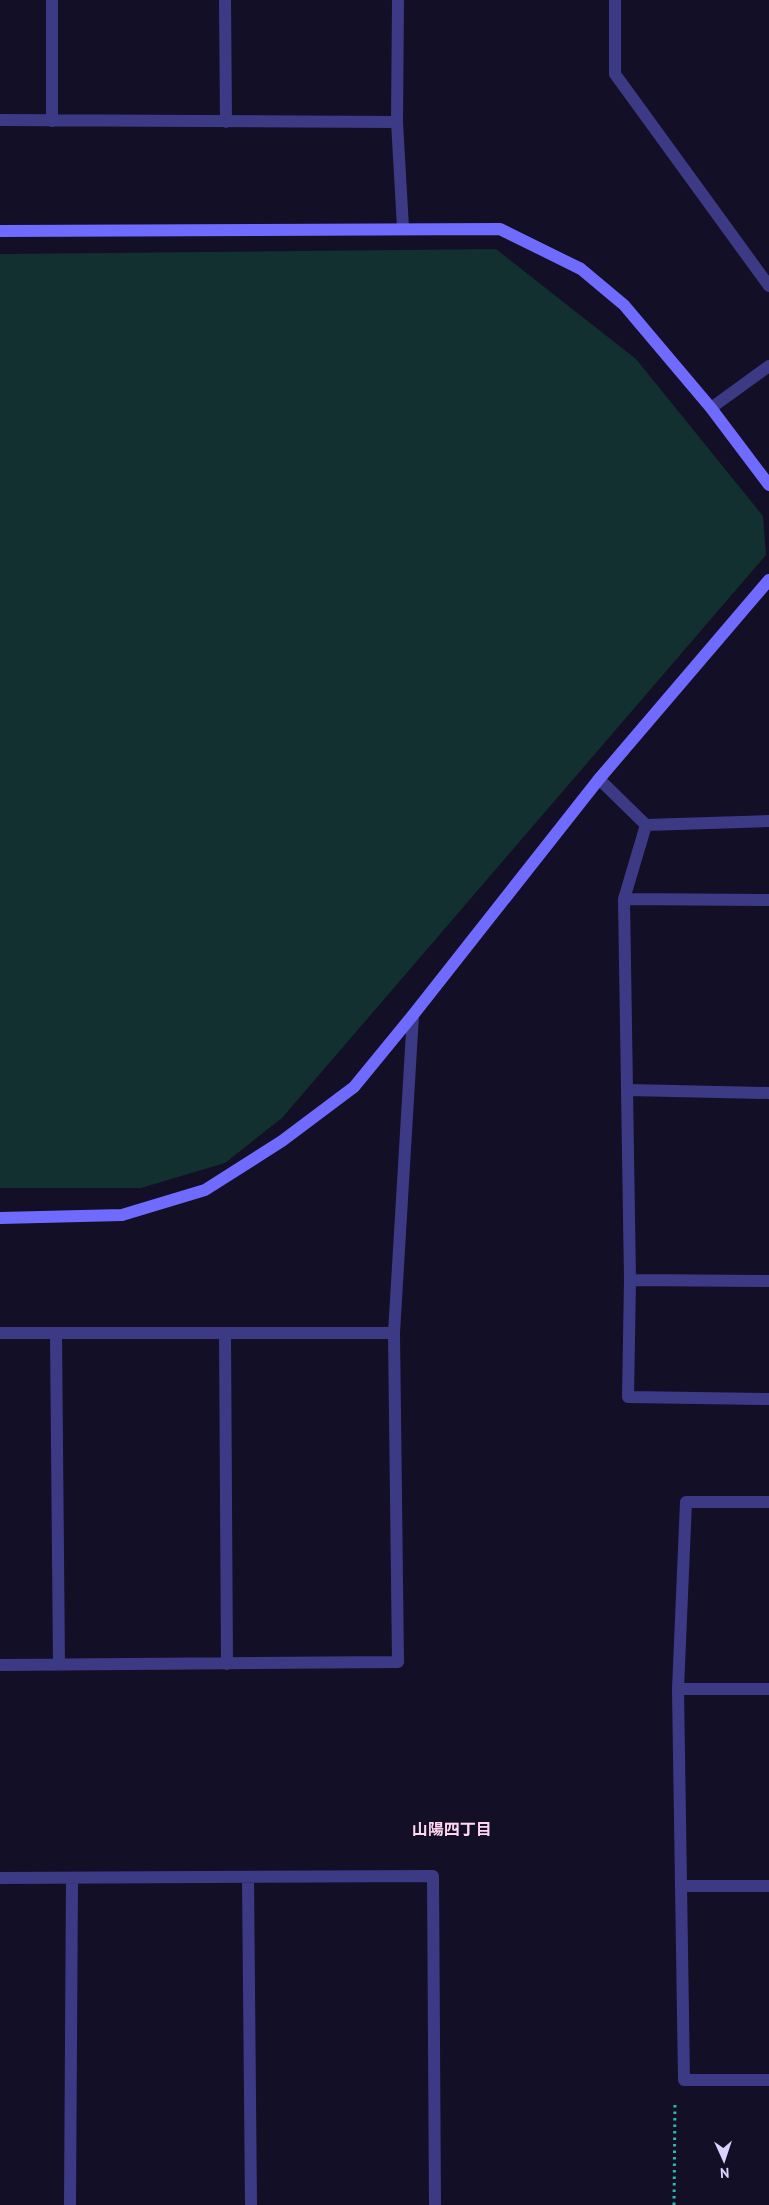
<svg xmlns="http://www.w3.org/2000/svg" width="769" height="2205" font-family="'PT Sans','Noto Sans JP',sans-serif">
<rect width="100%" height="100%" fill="#130f26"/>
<path fill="#12302f" d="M496,249L636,359L763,516L766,555L282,1118L225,1163L141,1188H0V254Z"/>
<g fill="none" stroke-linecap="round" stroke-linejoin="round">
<path stroke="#2fb8b0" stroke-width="3" stroke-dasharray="2.5 4" stroke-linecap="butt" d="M674,2205L675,2101"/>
<path stroke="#3d3a85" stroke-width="12" d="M225,0L226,122
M398,0L397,122L403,228
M615,0V74L769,286
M0,120L397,122
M52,121V0
M711,408L769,366
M599,779L646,825L769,821
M646,825L624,899L630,1280L628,1397L769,1399
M624,899L769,900
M628,1090L769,1093
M630,1280L769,1281
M0,1333H394
M56,1333L59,1665
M225,1333L227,1664
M769,1502H686L678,1689L684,2080H769
M0,1665L398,1662L394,1333L413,1015
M678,1689H769
M248,1877L251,2205
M0,1878L433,1876L435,2205
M681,1886H769
M70,2205L72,1878"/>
<path stroke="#6f6bff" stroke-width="12" d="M0,231L500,229L581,269L624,305L711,408L769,485
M0,1218L122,1215L205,1190L282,1141L354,1087L413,1015L599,779L769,580"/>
</g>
<g text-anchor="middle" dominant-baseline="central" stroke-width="4" stroke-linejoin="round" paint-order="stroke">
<g font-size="16" font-weight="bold" fill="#ffd6f0" stroke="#130f26">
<text x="452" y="1829">山陽四丁目</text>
</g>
</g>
<g transform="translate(724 2160) rotate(177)" stroke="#130f26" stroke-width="4" paint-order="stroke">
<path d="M0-4L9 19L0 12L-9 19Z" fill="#d9d4ff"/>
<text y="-8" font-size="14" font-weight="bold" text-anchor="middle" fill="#d9d4ff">N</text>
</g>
</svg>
